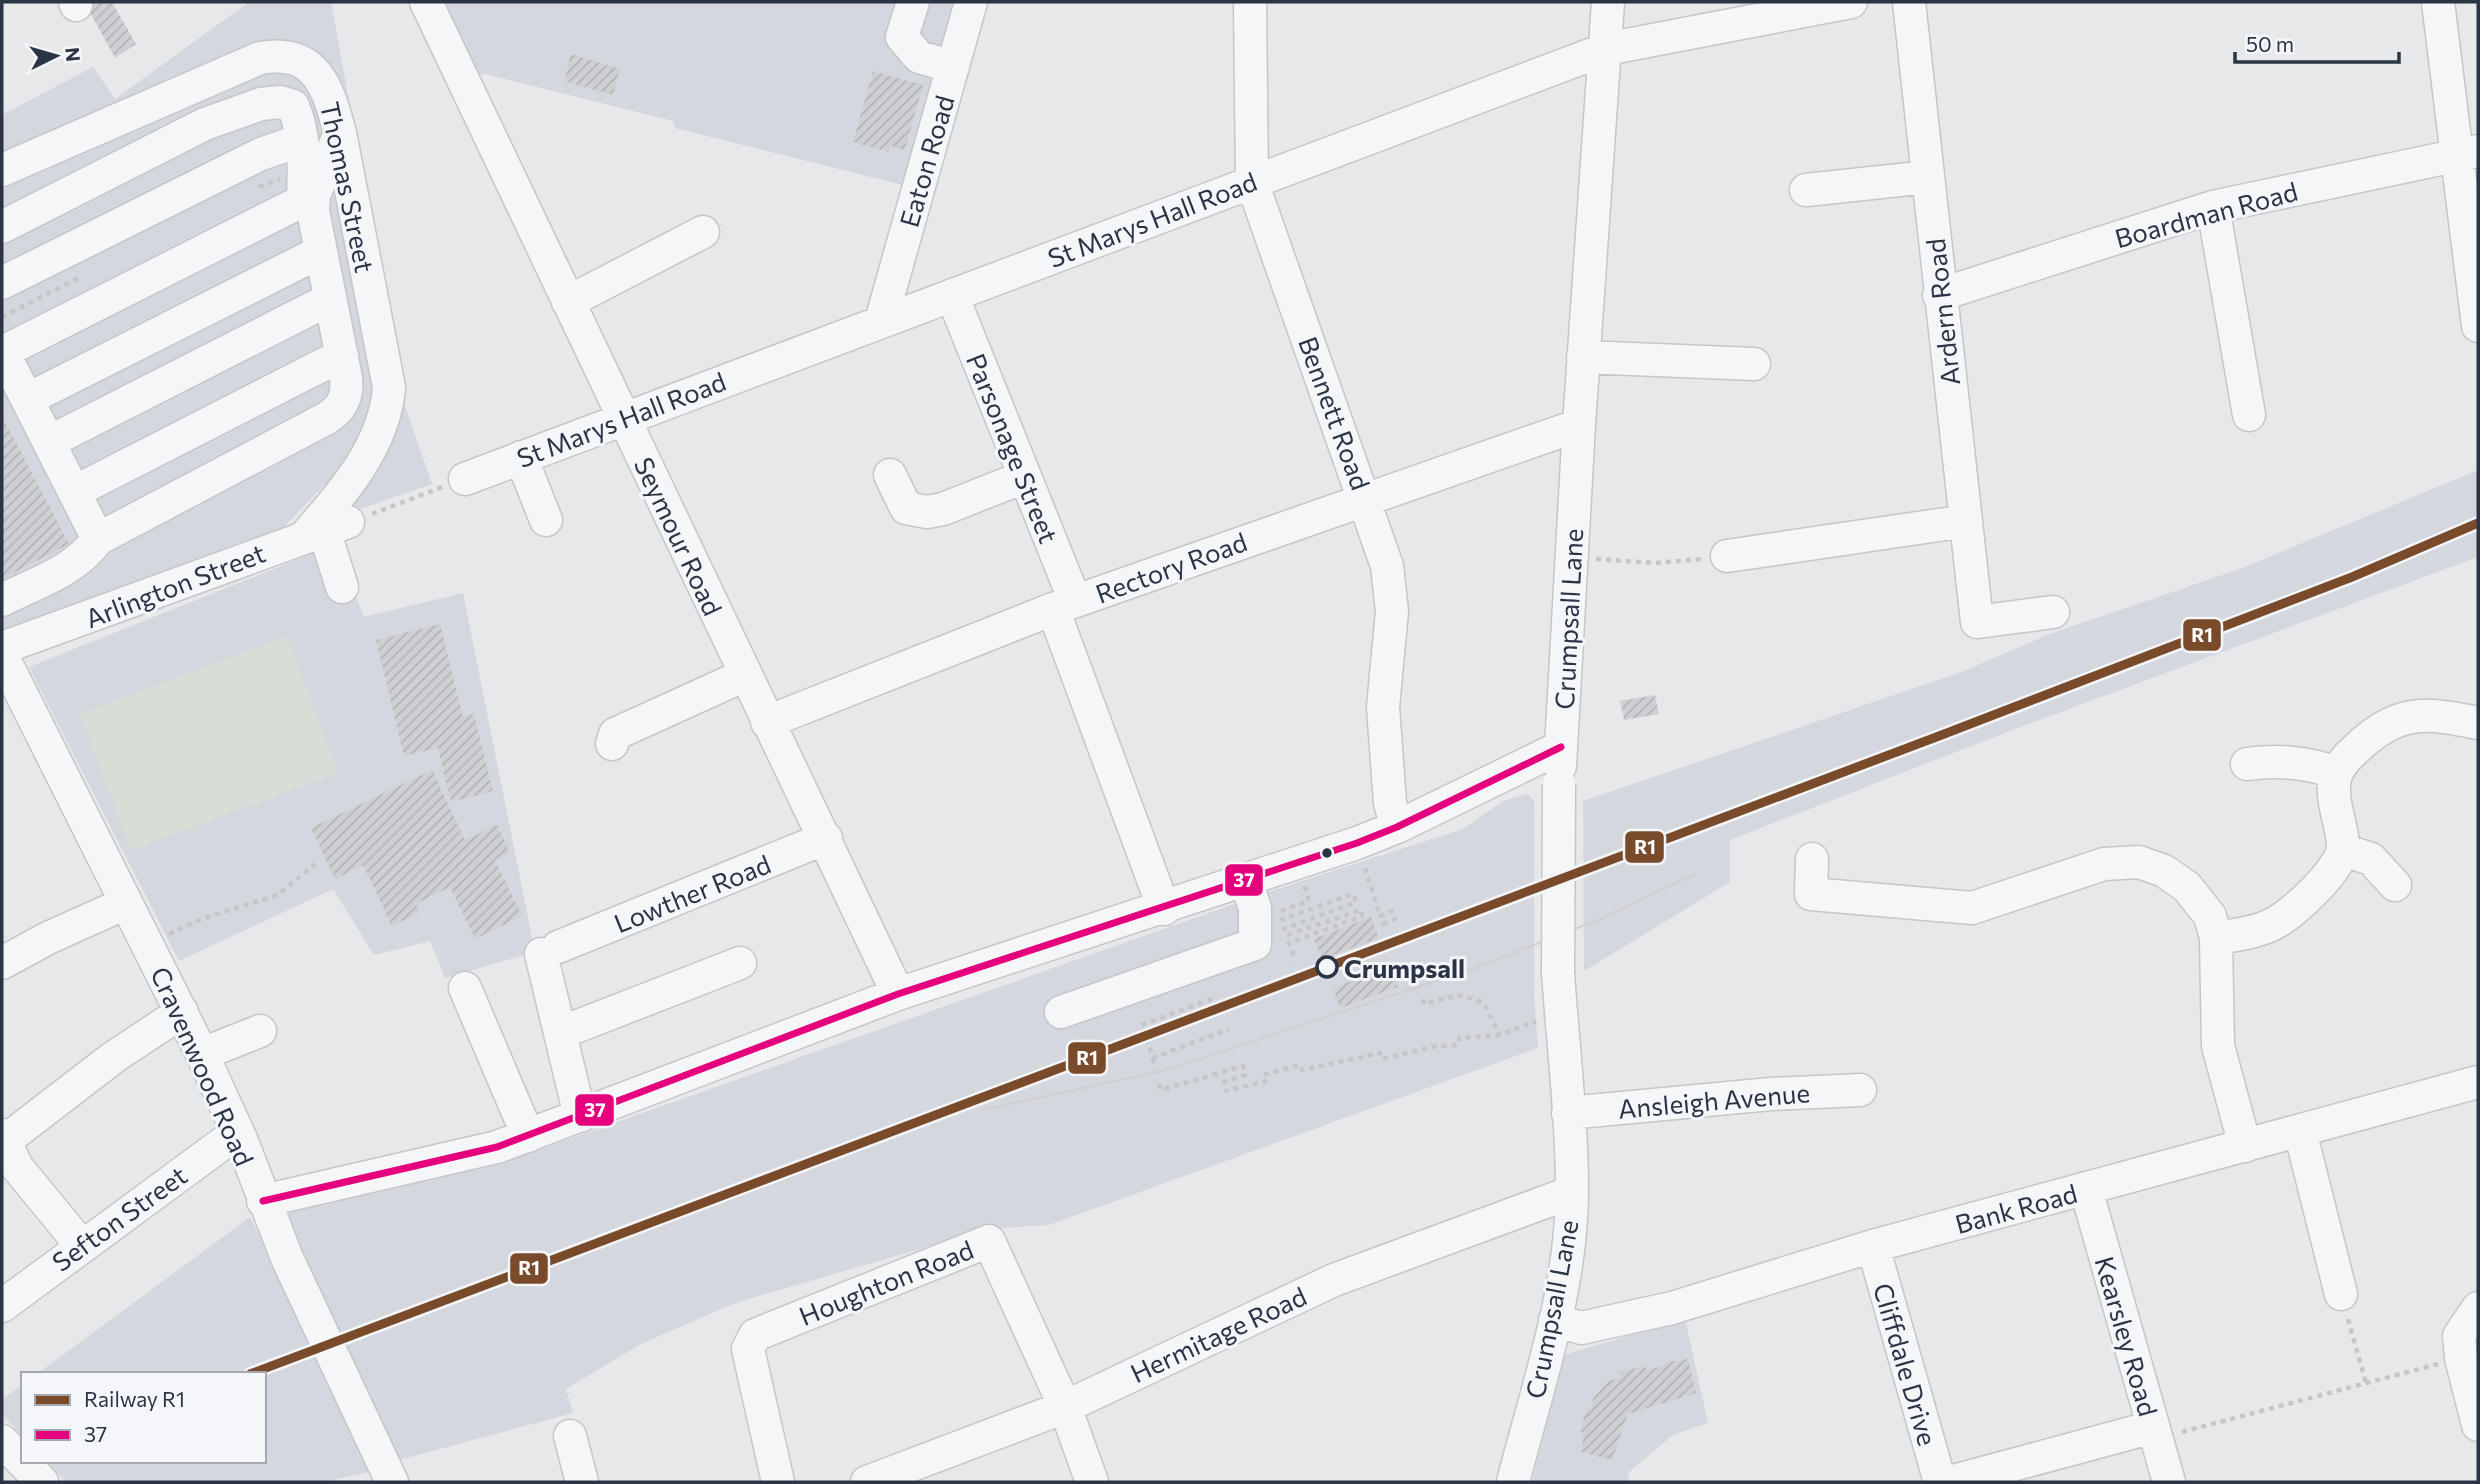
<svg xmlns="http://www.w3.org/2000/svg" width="2480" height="1484" font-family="Commissioner,sans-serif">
<defs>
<pattern id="building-hatch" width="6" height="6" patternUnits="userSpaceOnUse" patternTransform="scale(1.75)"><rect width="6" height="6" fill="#ced0d3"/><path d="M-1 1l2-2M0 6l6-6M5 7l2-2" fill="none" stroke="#b1b3b6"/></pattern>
</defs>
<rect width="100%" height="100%" fill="#e6e8ea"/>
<path fill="#d4d7dd" d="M249,2H331L405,406L432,484L354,511L353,491L324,485L284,527L2,630V115L93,67L115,99Z
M441,2H955L902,185L675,128L673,121L485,74L477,76Z
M2478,470V557L2007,732L1730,840V882L1584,971L1583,801L1959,673L2052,633L2240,569Z
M336,544L364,617L463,593L535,952L445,978L430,941L374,955L333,889L179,961L29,667Z
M1528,794L1534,801V995L1538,1048L1049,1225L988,1229L735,1303L641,1344L566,1389L573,1413L399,1460L298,1253L287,1212L294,1205L498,1164L1274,890L1463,829L1503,801Z
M250,1217L373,1471L323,1482H66L46,1461H264V1374H37Z
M1685,1319L1708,1423L1673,1435L1628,1473L1630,1482H1532L1564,1355Z
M23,1384V1437L2,1414V1400Z"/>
<path fill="#d6ded6" d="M287,636L338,773L131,850L80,714Z"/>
<path fill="url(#building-hatch)" d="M92,2H112L136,44L115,58L86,5Z
M571,54L620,69L613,95L564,81Z
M873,71L923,85L905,150L890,146L888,152L853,142Z
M2,416L69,544L2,579Z
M440,624L463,717L474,714L493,791L451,802L438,748L404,756L376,640Z
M1655,695L1659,714L1624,720L1620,701Z
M432,770L465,840L497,825L510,853L495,860L522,916L475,939L450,887L416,904L420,912L392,926L363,865L335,879L311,828Z
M1371,917L1379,938L1322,959L1314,939Z
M1390,966L1398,987L1340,1008L1333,988Z
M1688,1359L1696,1393L1628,1414L1612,1460L1581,1452L1584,1433L1580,1432L1587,1407L1591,1409L1593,1398L1608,1381L1621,1377L1620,1372L1644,1366L1646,1370L1663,1366V1363Z"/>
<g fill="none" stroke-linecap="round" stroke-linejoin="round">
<g stroke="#c4c6c8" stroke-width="35">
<path id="minor" d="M75,2L76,5
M426,2L898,994
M913,2L902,37L919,57L953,67
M1250,2L1252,182L1387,566L1392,611L1383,707L1390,803L1397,827
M1909,2L1977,622L2053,612
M2438,2L2478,326
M2,170L260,58C317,48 328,88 340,133L389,387C385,445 343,493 306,535
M1806,190L1928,177
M2213,207L2249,415
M2,227L205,124L261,104L280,102L293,106C306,136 304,168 303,200
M2,283L261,154L302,140
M952,295L1075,601
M1939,295L2213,207L2478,151
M568,302L703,232
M881,321L971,2
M2,350L98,539
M3,352L314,195
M1583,357L1754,364
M28,399L320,252
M49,442L330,299
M521,457L546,520
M890,475L906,508L927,512L943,509L1024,477
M465,479L1606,49L1851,2
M74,492L342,355
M324,530L342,587
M1727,556L1966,521
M2,600C37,582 74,572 98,539L327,418C343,408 348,396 346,378L313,211L314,195L340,133
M1053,609L1164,909
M2,648L348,522
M2,655L202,1054L241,1139L287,1258L392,1482
M767,722L1053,609L1579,425
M612,744L615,734L745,675
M2247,764C2280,760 2306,762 2337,773
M1560,766L1579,425L1608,2
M2343,850L2371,859L2395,885
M1812,859L1811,894L1972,908L2104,864L2139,862L2164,871L2187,887L2210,916L2216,938L2218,1046L2245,1146
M2216,938C2235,935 2255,933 2273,924C2292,915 2342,869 2343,847C2343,825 2330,801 2335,779C2337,768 2348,756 2356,749C2397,709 2425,712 2478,723
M558,947L826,838
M541,954L580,1116
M2,963L48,938L126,903
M465,988L528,1136
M1061,1012L1255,944V908L1246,882
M560,1033L740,963
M202,1054L260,1031
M1568,1113L1771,1094L1860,1090
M2300,1131L2341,1294
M2,1135L17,1167L81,1245
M6,1140L114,1057L182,1012
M2086,1189L2169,1482
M263,1201L497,1147L898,994L1357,843L1397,827L1561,747
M1873,1246L1940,1482
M2,1306L238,1132
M2478,1308L2459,1336L2461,1358L2478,1425
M1555,1320L1581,1328L1672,1308L1873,1246L2478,1082
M570,1436L582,1482
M2,1441L42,1482
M778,1482L748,1349L755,1335L989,1241L1065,1407L1092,1482
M867,1482L1065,1407L1334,1280L1572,1192
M1513,1482C1537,1388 1572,1289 1572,1191C1572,1118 1563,1045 1558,973
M1950,1482L2153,1427"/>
</g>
<path stroke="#c5c6ca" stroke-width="4.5" stroke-dasharray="5 5" stroke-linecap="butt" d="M259,187L280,179
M2,317L82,276
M372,514L442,487
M1596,559L1655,563L1702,559
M1365,868L1380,916L1392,911L1395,919L1383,924L1385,928
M1281,911L1309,901L1304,884
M1280,920L1353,894L1356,902L1284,929L1287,935L1361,910L1362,916L1289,943L1296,961
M169,934L204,918L278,895L315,864
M1212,999L1141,1025L1153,1058L1229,1029
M1423,999L1424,1004L1459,995L1483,1002L1500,1035
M1153,1058L1154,1065
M1159,1084L1161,1090L1243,1066L1245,1075L1224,1082L1226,1091L1265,1081L1263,1075L1300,1065L1302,1070L1380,1053L1382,1059L1436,1046L1458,1045L1459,1038L1500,1035L1536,1021
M2348,1319L2366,1383
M2182,1432L2438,1364"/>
<use href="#minor" stroke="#f5f6f7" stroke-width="32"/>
<path stroke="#cecfd2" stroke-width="2" d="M982,1110L1166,1070L1473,969L1600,919L1695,874"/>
<g stroke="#c4c6c8" stroke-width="35" stroke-linecap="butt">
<path id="minor-bridge" d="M1558,973L1559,784"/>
</g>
<use href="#minor-bridge" stroke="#f5f6f7" stroke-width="32"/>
<g stroke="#f4f6f9" stroke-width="12">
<path id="bus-1" d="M263,1201L497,1147L898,994L1357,843L1397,827L1561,747"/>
</g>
<use href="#bus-1" stroke="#e5007d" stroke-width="7"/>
<g stroke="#f4f6f9" stroke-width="14">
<path id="rail-1" d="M250,1374L1939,736L2352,577L2478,523"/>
</g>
<use href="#rail-1" stroke="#7a4b2a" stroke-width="9"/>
</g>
<circle fill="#2b3445" stroke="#f4f6f9" stroke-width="2.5" cx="1327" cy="853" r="6"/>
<circle fill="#f4f6f9" stroke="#2b3445" stroke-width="3.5" cx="1327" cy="967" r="10"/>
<g text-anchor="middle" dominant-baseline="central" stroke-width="6" stroke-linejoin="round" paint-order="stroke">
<g font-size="26" fill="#2b3445" stroke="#f4f6f9">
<text transform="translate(926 161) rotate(-74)">Eaton Road</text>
<text transform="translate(348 187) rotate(78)">Thomas Street</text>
<text transform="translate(2206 214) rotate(-15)">Boardman Road</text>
<text transform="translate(1152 219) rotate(-21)">St Marys Hall Road</text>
<text transform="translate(1942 312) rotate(-96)">Ardern Road</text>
<text transform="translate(1335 413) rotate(70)">Bennett Road</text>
<text transform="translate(621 419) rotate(-21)">St Marys Hall Road</text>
<text transform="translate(1013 448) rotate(68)">Parsonage Street</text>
<text transform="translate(679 536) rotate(65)">Seymour Road</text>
<text transform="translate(1171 567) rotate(-20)">Rectory Road</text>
<text transform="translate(175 585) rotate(-21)">Arlington Street</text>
<text transform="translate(1568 619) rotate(-87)">Crumpsall Lane</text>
<text transform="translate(692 893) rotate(-22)">Lowther Road</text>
<text transform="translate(203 1066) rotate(66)">Cravenwood Road</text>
<text transform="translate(1714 1100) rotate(-5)">Ansleigh Avenue</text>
<text transform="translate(2016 1208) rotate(-15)">Bank Road</text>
<text transform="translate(119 1218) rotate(-36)">Sefton Street</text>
<text transform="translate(886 1282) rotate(-22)">Houghton Road</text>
<text transform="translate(1551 1309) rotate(-79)">Crumpsall Lane</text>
<text transform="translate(1218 1334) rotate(-25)">Hermitage Road</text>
<text transform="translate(2127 1336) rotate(74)">Kearsley Road</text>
<text transform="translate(1906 1364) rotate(74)">Cliffdale Drive</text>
</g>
<g font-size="26" font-weight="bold" fill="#2b3445" stroke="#f4f6f9" text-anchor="start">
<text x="1344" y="967">Crumpsall</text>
</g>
</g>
<g stroke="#f4f6f9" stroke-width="2.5">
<rect x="2182" y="618" width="40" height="34" rx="7" fill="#7a4b2a"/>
<rect x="1624" y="830" width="41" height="34" rx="7" fill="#7a4b2a"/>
<rect x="1224" y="863" width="40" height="34" rx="7" fill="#e5007d"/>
<rect x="1067" y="1041" width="40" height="34" rx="7" fill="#7a4b2a"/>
<rect x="574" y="1093" width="41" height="34" rx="7" fill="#e5007d"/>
<rect x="509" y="1252" width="40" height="33" rx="7" fill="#7a4b2a"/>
</g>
<g font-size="19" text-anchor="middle" font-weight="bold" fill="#fff">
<text x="2202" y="642">R1</text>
<text x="1645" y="854">R1</text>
<text x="1244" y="887">37</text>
<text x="1087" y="1065">R1</text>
<text x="595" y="1117">37</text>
<text x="529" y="1275">R1</text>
</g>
<rect width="2480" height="1484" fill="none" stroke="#2b3445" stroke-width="7"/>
<rect x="21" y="1372" width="245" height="91" fill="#f4f6f9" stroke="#a4a8b1" stroke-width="2"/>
<rect x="35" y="1395" width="35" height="10" fill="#7a4b2a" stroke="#a4a8b1" stroke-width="2"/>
<text x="84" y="1407" font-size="21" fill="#2b3445">Railway R1</text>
<rect x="35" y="1430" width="35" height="10" fill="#e5007d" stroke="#a4a8b1" stroke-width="2"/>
<text x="84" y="1442" font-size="21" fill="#2b3445">37</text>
<g transform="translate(56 56) rotate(85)" stroke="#f4f6f9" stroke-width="5" paint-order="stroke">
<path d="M0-5L12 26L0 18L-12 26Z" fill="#2b3445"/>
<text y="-10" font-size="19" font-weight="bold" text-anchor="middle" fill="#2b3445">N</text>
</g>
<path d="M2235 52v10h164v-10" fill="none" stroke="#2b3445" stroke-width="3.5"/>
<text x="2246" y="52" font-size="21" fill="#2b3445" stroke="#f4f6f9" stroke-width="5" paint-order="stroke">50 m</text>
</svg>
